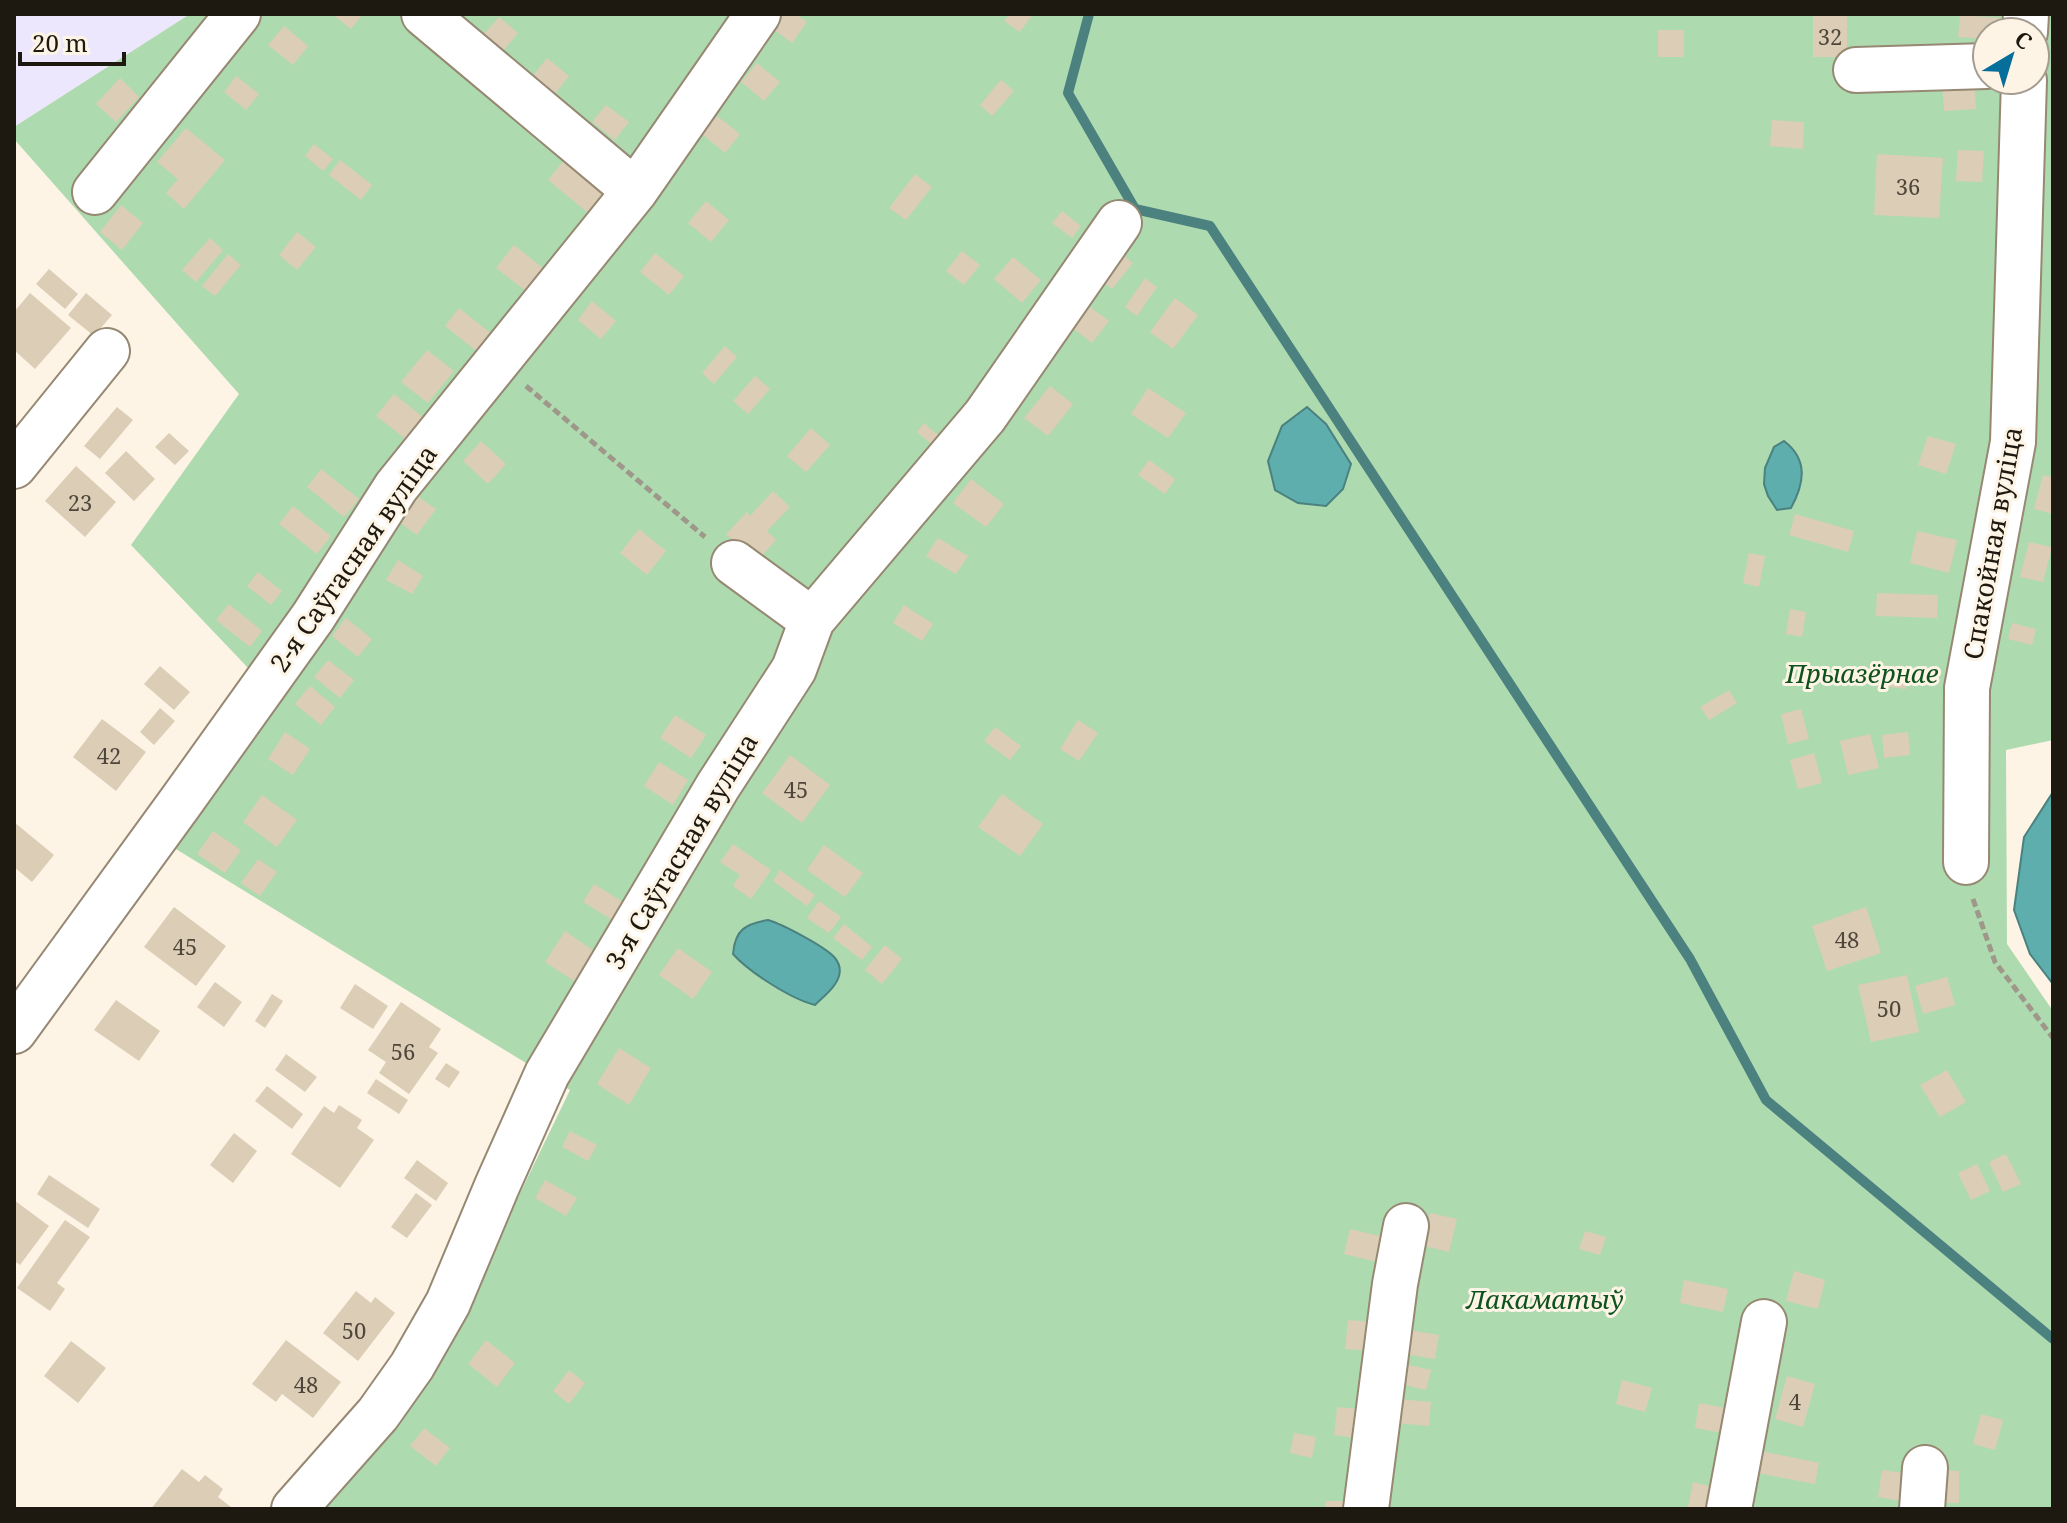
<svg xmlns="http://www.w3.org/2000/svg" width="2067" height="1523" font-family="'Noto Serif',serif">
<rect width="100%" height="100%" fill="#fdf4e5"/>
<path fill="#ede7fd" d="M14,14H190L14,127Z"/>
<path fill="#aedab0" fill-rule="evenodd" d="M190,14H2053V740L2006,750L2007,944L2053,1011V1509H318L429,1381L570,1090L148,832L250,670L131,545L239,394L14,139V127ZM1987,32H2035V80H1987Z"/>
<path fill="#5eaeae" stroke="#4b817f" stroke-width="2" d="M1307,407L1326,424L1351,464L1343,489L1326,506L1298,503L1275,490L1268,461L1282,426Z
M1784,441C1809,460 1804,484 1791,508L1777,510L1768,496L1764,484L1765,468L1774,447Z
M2053,792V984L2030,954L2014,910L2024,837Z
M768,920C782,924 826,947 835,958C839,963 841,969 839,976C836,987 823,997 815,1005C791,999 749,972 733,954C735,929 746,924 768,920Z"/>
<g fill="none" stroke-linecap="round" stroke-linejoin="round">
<path stroke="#4b817f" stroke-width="10" d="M1089,14L1068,93L1135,209L1210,226L1690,959L1766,1100L2053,1339"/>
</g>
<path fill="#dccdb6" d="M332,14H363L351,29Z
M784,14H796L807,22L792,43L773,29Z
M1010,14H1033L1020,32L1004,21Z
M1813,15H1847V57H1813Z
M1960,15L2002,18L2001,32H1987V39L1958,37Z
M499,17L518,33L498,57L478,41Z
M284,26L308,46L293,65L268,45Z
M1658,30H1684V57H1658Z
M547,58L569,76L554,95L532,77Z
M757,63L780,82L764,101L741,82Z
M236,76L259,94L246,110L224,92Z
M120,78L139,97L116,122L96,104Z
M1001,80L1014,91L992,116L980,105Z
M1974,81L1976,109L1944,111L1942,84Z
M606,105L629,122L615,140L592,122Z
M717,116L740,134L725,153L702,134Z
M1772,120L1804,122L1803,149L1770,146Z
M186,128L225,160L184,209L166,193L178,179L157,162Z
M314,144L333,159L323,171L305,156Z
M1958,150L1984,151L1982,182L1956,181Z
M1877,154L1943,158L1939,218L1874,215Z
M566,158L606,191L588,213L548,180Z
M340,160L372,185L361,200L329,175Z
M915,174L932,187L906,220L889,208Z
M706,201L729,220L711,242L688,223Z
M121,205L143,223L122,250L100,232Z
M1062,211L1081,226L1072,238L1052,223Z
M297,232L316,247L297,270L279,255Z
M210,238L223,250L196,282L182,270Z
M514,245L548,272L530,294L496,268Z
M962,251L980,265L964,285L946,271Z
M1119,252L1133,263L1112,289L1098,278Z
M655,253L684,276L669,295L640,272Z
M228,254L241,265L215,296L202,286Z
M1013,257L1041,280L1022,303L994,279Z
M49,269L78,294L65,309L36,284Z
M1145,278L1157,287L1137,316L1125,307Z
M30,293L71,328L35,369L14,350V312Z
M86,293L112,315L94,336L68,315Z
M1175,298L1198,315L1173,349L1150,332Z
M592,301L616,321L601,339L578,320Z
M1090,307L1109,321L1092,343L1074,329Z
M459,308L493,335L479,353L445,326Z
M725,346L737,357L714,384L702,373Z
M427,350L454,371L428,403L401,382Z
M755,376L770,389L748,414L733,401Z
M1050,386L1073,404L1048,436L1024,418Z
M1148,388L1186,413L1168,438L1131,414Z
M394,394L428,421L411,443L376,416Z
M117,407L133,420L100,459L84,446Z
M924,423L938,435L931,444L917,432Z
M811,428L830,445L806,472L787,456Z
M169,433L189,451L175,465L155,447Z
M1928,436L1956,444L1946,474L1918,465Z
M481,441L506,464L488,484L463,461Z
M126,451L155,479L134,501L105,473Z
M1149,460L1175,479L1165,494L1138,475Z
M76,466L116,502L85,537L45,501Z
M321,469L359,499L344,517L307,487Z
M2043,475L2053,477V514L2034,509Z
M971,479L1004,504L986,527L953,503Z
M773,491L790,507L767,531L776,540L756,562L726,534L747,512L750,516Z
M417,496L436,509L417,535L399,522Z
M293,506L331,536L317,554L279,524Z
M1795,514L1854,531L1848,552L1789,535Z
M639,529L666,551L647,575L620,553Z
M1917,531L1957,540L1949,573L1910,563Z
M938,538L968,556L956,574L926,556Z
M2029,542L2052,547L2043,582L2020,577Z
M1749,553L1765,556L1759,587L1743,583Z
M398,560L423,576L412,594L386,580Z
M258,572L282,591L271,605L247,586Z
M1877,593L1938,595L1937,618L1876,616Z
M229,604L262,631L250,647L216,620Z
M904,605L933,624L922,641L893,623Z
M1790,609L1806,612L1802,637L1786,634Z
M346,618L372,639L358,657L332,636Z
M2012,623L2036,629L2032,645L2008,639Z
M328,660L354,680L340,698L314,677Z
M1883,665L1908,668L1906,689L1881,686Z
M160,666L190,692L174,710L144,684Z
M310,686L335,707L321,725L295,704Z
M1729,690L1737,703L1709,720L1700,707Z
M160,708L175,721L154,745L140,732Z
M1801,709L1809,739L1788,744L1781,714Z
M675,715L706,735L691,758L660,738Z
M102,719L146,752L116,791L73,757Z
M1078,720L1098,733L1079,761L1060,749Z
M995,727L1021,746L1010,760L984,741Z
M285,732L310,749L293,775L268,759Z
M1908,732L1910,755L1884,758L1882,735Z
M1870,734L1879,768L1848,775L1840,741Z
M1814,753L1822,783L1798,789L1790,760Z
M790,755L830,785L802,823L762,793Z
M659,762L688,780L673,805L644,786Z
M1002,794L1043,824L1020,856L978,827Z
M262,795L297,820L277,847L243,822Z
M14,822L54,855L32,882L14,867Z
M213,831L241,850L225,873L197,854Z
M733,844L771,870L751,899L733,886L740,875L720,862Z
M824,845L863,873L845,897L807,870Z
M258,859L277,872L260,896L241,883Z
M780,870L815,895L807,906L773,881Z
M594,884L623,902L612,920L583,902Z
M819,901L841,917L829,933L807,918Z
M174,907L226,946L196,986L144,947Z
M1866,907L1881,953L1827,971L1812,926Z
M844,924L872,947L862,960L833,938Z
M565,931L594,951L574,981L545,962Z
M885,945L902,959L882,984L865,970Z
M678,948L712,972L693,999L659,975Z
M1907,975L1919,1032L1871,1042L1858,985Z
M1947,977L1955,1005L1923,1014L1915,986Z
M215,982L242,1002L224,1027L197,1007Z
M355,984L388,1006L373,1029L340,1008Z
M272,994L283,1001L265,1028L255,1021Z
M116,1000L160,1031L139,1061L94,1030Z
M401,1002L441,1029L429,1047L438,1053L409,1094L379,1073L386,1062L368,1050Z
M619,1048L651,1068L629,1105L597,1084Z
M286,1054L317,1077L305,1092L275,1070Z
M446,1063L460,1072L449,1088L435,1079Z
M1947,1070L1966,1102L1940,1117L1920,1085Z
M376,1079L408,1100L399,1114L367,1093Z
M267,1086L303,1114L292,1129L255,1101Z
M339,1105L362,1120L357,1128L374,1140L340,1188L291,1154L324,1106L334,1113Z
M570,1131L597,1145L588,1161L562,1147Z
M234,1133L257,1151L233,1183L210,1165Z
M2006,1154L2021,1184L2003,1192L1989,1162Z
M417,1160L448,1183L436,1201L404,1178Z
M1977,1164L1990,1191L1971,1200L1958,1173Z
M49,1175L100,1209L88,1228L37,1194Z
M545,1180L577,1198L566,1216L535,1198Z
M416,1193L432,1205L407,1238L391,1227Z
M14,1200L49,1226L20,1265L14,1261Z
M1430,1213L1457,1219L1449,1252L1421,1245Z
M65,1220L90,1237L57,1283L65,1289L50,1311L17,1288Z
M1350,1229L1392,1239L1386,1264L1344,1254Z
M1585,1231L1606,1237L1600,1255L1579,1249Z
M1794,1271L1825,1280L1818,1309L1786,1301Z
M1684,1280L1728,1289L1723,1312L1680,1303Z
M356,1291L371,1303L375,1297L395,1313L358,1361L323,1333Z
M1348,1320L1372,1322L1369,1351L1345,1349Z
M1404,1329L1439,1335L1435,1359L1399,1353Z
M286,1340L341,1382L313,1418L282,1394L276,1402L252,1384Z
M486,1340L515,1363L497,1387L468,1364Z
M71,1341L106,1368L78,1403L44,1376Z
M1404,1364L1431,1370L1426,1390L1400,1384Z
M569,1370L585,1383L569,1404L553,1391Z
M1787,1376L1815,1384L1803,1427L1775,1419Z
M1622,1380L1652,1388L1645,1412L1616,1404Z
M1398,1399L1431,1402L1429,1426L1396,1423Z
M1699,1403L1732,1409L1728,1434L1695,1428Z
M1337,1407L1360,1409L1357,1438L1334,1435Z
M1981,1414L2003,1420L1995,1450L1973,1444Z
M424,1428L450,1448L436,1466L410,1446Z
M1294,1433L1316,1437L1312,1458L1290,1453Z
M1756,1450L1819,1463L1815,1484L1752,1472Z
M182,1469L199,1482L205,1475L223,1489L218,1497L231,1507L229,1509H151Z
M1882,1470L1910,1474L1906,1502L1878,1497Z
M1940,1470L1959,1471V1503H1939Z
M1693,1482L1718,1488L1713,1509L1688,1507Z
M1326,1501H1350V1509H1325Z"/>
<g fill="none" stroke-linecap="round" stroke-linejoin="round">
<g stroke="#968872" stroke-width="48">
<path id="minor" d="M424,14L635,191
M2025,32L2026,14
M1856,70L1987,66
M95,192L238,14
M14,466L107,351
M734,563L812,620
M1966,862L1967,688L2013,442L2024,80
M14,1031L180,803L313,617L396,487L635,191L758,14
M294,1509L378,1414L412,1366L448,1303L497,1186L547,1074L718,786L794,669L812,620L985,416L1119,223
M1366,1509L1395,1284L1406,1226
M1729,1509L1764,1322
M1922,1509L1925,1468"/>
</g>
<path stroke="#9e978a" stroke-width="5" stroke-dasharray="8 4" stroke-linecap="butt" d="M526,386L705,537
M1973,899L1995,962L2053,1038"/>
<use href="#minor" stroke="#fff" stroke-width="44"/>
</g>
<g text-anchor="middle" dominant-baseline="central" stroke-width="6" stroke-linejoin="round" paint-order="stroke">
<g font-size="22" fill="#4e463a">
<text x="1830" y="36">32</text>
<text x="1908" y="186">36</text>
<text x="80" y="502">23</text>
<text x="109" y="755">42</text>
<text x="796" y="789">45</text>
<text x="1847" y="939">48</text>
<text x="185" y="946">45</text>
<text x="1889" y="1008">50</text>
<text x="403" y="1051">56</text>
<text x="354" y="1330">50</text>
<text x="306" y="1384">48</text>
<text x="1795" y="1401">4</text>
</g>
<g font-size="26" fill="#1e1910" stroke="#fdf4e5">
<text transform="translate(1992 543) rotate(-80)">Спакойная вуліца</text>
<text transform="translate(353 558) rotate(-55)">2-я Саўгасная вуліца</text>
<text transform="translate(681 851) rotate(-59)">3-я Саўгасная вуліца</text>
</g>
<g font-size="26" font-style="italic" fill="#0e531d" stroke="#fdf4e5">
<text x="1862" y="673">Прыазёрнае</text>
<text x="1545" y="1299">Лакаматыў</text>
</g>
</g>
<rect width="2067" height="1523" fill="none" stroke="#1e1910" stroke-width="32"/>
<g transform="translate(2011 56) rotate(38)"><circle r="38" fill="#fdf4e5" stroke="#a49c90" stroke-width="2"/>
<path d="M0-6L14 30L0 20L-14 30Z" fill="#056e9b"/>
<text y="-12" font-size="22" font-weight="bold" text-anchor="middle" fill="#1e1910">С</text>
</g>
<path d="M20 52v12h104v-12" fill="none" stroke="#1e1910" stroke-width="4"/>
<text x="32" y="52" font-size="24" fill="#1e1910" stroke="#fdf4e5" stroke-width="6" paint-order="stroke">20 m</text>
</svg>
